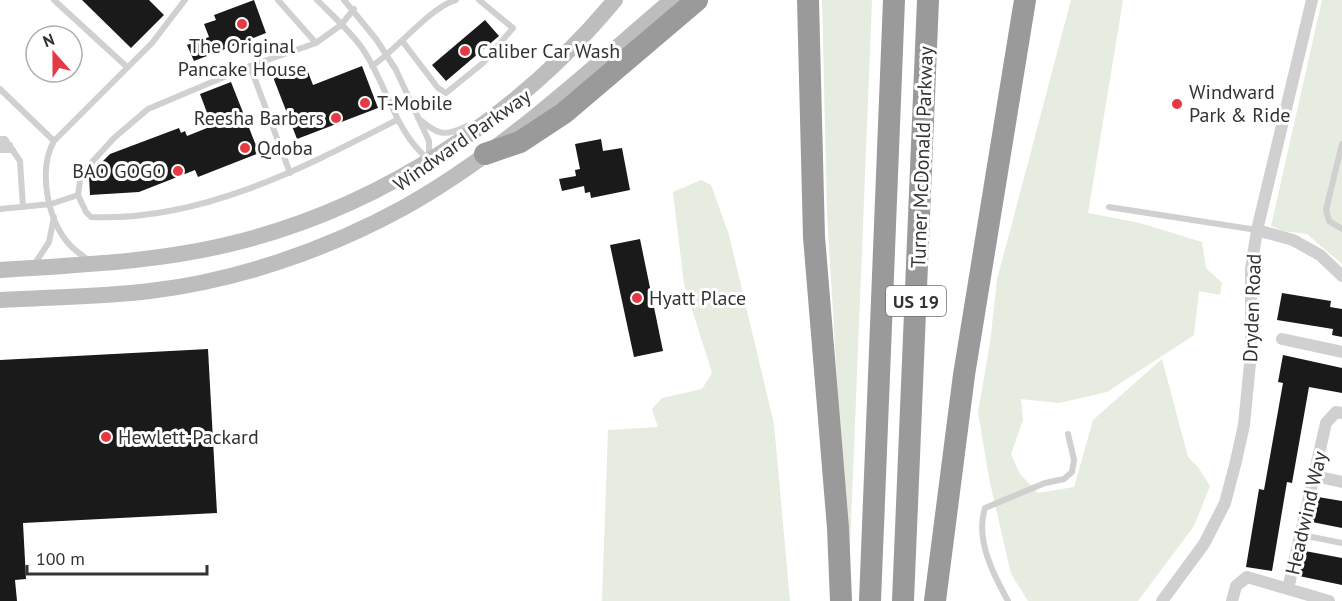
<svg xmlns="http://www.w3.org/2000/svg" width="1342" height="601" font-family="'PT Sans',sans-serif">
<rect width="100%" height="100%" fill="#fff"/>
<path fill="#e6ecdf" d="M822,0H872L850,548L847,546L827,212Z
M1071,0H1123L1088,213L1140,223L1202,242L1206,268L1222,283L1220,295L1199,291L1194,335L1107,392L1059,403L1021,399L1023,420L1011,454L1020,474L1038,493L1074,487L1093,420L1162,359L1188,457L1198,467L1210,486L1194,526L1138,601H1028L1011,574L989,478L978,412L990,343L997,280Z
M1322,0H1342V264L1307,234L1283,231L1271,226Z
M701,180L711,185L729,235L774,424L790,601H602L608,430L658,427L652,409L662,398L702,389L712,373L684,284L673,192Z"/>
<path fill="#1a1a1a" d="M82,0H149L164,15L131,48Z
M254,0L266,33L194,61L187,45L209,37L204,24L216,20L214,15Z
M485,20L499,36L446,81L432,65Z
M305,64L313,85L362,66L378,108L297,139L273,77Z
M231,82L259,153L198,177L195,170L139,192L90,195L89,176H93V171L110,154L179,128L181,133L185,131L187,136L212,126L200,94Z
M601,139L603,151L622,148L630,190L591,198L590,192L585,193L584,186L562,191L559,179L576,176L575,170L580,169L575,144Z
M640,239L663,351L634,357L610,245Z
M1282,293L1331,301L1330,307L1342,309V337L1332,335L1333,329L1277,320Z
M208,349L217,513L23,523L26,579L15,580L17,601H0V360Z
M1283,355L1342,368V393L1309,387L1292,483L1287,482L1272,571L1246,567L1259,489L1264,490L1283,383L1278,382Z
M1318,497L1342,501V528L1312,522Z
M1305,551L1342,558V585L1299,576Z"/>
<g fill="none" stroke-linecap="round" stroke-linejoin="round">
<path stroke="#d0d0d0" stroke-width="6" d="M54,0L127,67
M278,0L316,43
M317,0C332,15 350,31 362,48C387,84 394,131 428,159
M344,0L376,39L396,70L429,141V159
M354,9L341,25L316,43L250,66L148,109L114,138L81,174L78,195L86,212L91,217C200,222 303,168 397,120
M403,42L438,88L446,93L483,63L513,28L479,0
M250,66L290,173
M372,66C398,49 430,7 456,0
M0,89L54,141
M418,118C438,134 443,138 467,126
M0,139H5L20,161L23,207
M1342,144L1326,210L1329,221L1342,229
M0,145H10
M0,150H13
M1109,207L1257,230
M0,209L51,204L78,195
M89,261C82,255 74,250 68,243C47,218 38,169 54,141L152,43L185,0
M34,265L49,242L54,217
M1302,535L1342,543
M1008,601C993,574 975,539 985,508L1045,483L1064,479L1072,472L1074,460L1068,434"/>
<path stroke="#d0d0d0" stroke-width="12" d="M1257,230L1293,240L1320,255L1342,276
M1282,339L1342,352
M1315,476L1342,482
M1288,589L1326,423L1336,412L1342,413
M1162,601L1204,544L1225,503L1236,461L1244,425L1251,353V269L1257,230L1312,0
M1232,601L1236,586L1247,577L1329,601"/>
<path stroke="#bdbdbd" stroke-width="16" d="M0,270C78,265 159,262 234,243C381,207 519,116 615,0
M0,300C50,297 100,297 150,291C236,281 326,250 403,208C502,153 586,73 672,0"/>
<path stroke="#9a9a9a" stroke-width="22" d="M808,0L814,237L838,528L841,601
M485,154L520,142L564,113L697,0
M870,601L894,0
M903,601L928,0
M935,601L964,375L1025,0"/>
</g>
<g fill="#e63946" stroke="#fff" stroke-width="2">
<circle cx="242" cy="24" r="6"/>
<circle cx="465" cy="51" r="6"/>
<circle cx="365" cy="103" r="6"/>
<circle cx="1177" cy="104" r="6"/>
<circle cx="336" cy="118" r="6"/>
<circle cx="245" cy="148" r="6"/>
<circle cx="178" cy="171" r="6"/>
<circle cx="637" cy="298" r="6"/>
<circle cx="106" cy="437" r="6"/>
</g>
<g text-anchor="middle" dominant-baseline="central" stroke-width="6" stroke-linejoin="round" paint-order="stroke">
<rect fill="#fff" stroke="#707070" stroke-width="1.5" x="886" y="286" width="60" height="30" rx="4.5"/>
<g font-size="18" font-weight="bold" fill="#333">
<text x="916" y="301">US 19</text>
</g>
<g font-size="20" fill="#333" stroke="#fff" text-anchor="start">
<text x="242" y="46" text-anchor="middle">The Original<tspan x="242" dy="23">Pancake House</tspan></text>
<text x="477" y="51">Caliber Car Wash</text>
<text x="1189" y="92">Windward<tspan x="1189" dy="23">Park &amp; Ride</tspan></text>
<text x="377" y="103">T-Mobile</text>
<text x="324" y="118" text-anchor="end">Reesha Barbers</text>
<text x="257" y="148">Qdoba</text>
<text x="166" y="171" text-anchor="end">BAO GOGO</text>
<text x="649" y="298">Hyatt Place</text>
<text x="118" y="437">Hewlett-Packard</text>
</g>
<g font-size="20" fill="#333" stroke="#fff">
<text transform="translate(462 140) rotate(-35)">Windward Parkway</text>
<text transform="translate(922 157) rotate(-88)">Turner McDonald Parkway</text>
<text transform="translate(1252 308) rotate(-88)">Dryden Road</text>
<text transform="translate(1306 513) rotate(-77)">Headwind Way</text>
</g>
</g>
<g transform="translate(54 54) rotate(339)"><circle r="28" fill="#ffffff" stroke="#adadad" stroke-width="1.5"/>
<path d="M0-4.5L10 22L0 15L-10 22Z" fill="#e63946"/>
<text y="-9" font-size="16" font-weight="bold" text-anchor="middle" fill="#333333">N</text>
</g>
<path d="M27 565v9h180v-9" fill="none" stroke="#333333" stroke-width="3"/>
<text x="36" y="565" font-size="18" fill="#333333" stroke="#ffffff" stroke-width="4.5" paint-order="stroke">100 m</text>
</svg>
